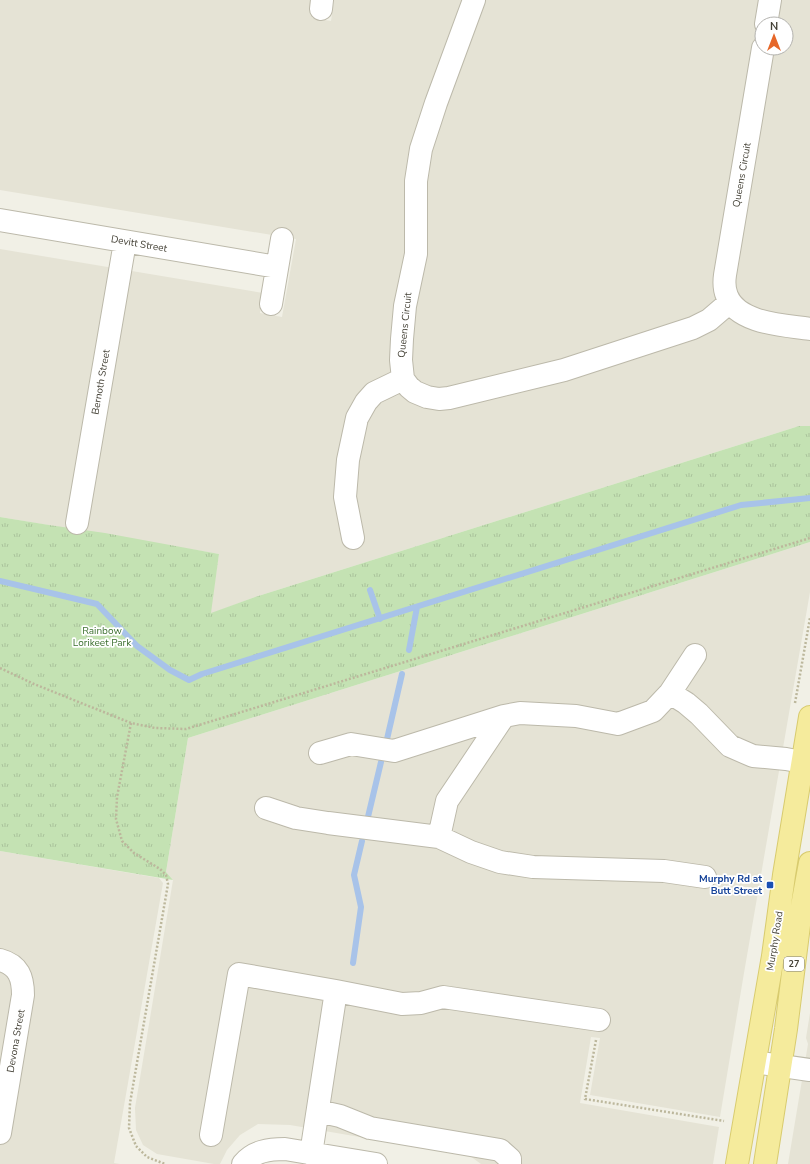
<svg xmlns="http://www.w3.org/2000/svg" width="810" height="1164" font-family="'Nunito Sans',sans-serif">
<defs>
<pattern id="park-tufts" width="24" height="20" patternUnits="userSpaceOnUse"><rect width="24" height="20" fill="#c4e2b3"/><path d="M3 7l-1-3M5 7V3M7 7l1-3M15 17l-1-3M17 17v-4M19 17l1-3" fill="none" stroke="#aac39b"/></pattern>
</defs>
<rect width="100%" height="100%" fill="#f1f0e6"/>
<path fill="#e5e3d5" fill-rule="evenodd" d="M0,0H315L312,18L331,21L334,0H810V426H799L255,597L210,614L219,554L0,517V249L263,293L260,313L282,317L296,239L0,190ZM762,24H786V48H762Z
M810,542V592L744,973L720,1117L590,1095L600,1038L591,1037L580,1103L719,1127L713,1164H481L470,1156L290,1125L258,1124L240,1135L227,1150L220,1164H214L157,1154L143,1145L136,1130L135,1108L173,880L166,872L188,738Z
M0,851L159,878L163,883L114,1163L120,1164H0Z
M810,1013V1164H788L808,1044L806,1038Z"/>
<path fill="url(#park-tufts)" d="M799,426H810V542L188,738L166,872L173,880L0,851V517L49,525L105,533L219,554L211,613L255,597Z"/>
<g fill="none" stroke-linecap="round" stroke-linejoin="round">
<path stroke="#a8c3e9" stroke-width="6" d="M0,581L97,604L137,646L170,670L189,680L202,674L741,505L810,498
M370,590L380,619
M409,650L417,607
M387,739L402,674
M367,821L381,762
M353,963L361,907L354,875L362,841"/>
<g stroke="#bcb9aa" stroke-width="24">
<path id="minor" d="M474,0L436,103L421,149L416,181V254L405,306L402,339L401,360L403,379L409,387L415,392L427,397L439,399L449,398L564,370L693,328L709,320L730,302
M321,9L322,0
M766,24L770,0
M763,48L725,275C724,282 724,289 727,296C738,324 785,325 810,329
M0,220L277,267
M271,304L282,239
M77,523L125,242
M353,538L345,497L348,460L357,418L366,402L374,393L403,379
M670,693L686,703L699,714L730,746L753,756L786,759L802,762
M320,753L351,744L394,751L504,716L520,713L576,716L618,724L653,711L670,693L695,655
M266,808L296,818L328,823L439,837L471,852L500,862L533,867L664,871L705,877
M439,837L447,801L504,716
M0,960C19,965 23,978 23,995L0,1133
M755,1062L810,1070
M318,1111L340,1116L370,1128L500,1150L510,1159V1164
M211,1135L239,974L336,991L402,1004L421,1003L443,997L599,1020
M311,1154L336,991
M243,1164C254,1151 269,1149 285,1149L376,1164"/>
</g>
<g stroke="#d8cb6e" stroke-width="24">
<path id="major" d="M737,1164L773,956L784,875L810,717
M765,1164L786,1029L800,917L810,863"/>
</g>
<path stroke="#bcb79c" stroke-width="2.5" stroke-dasharray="2 2" stroke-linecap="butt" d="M0,668L34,684L131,723L155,728L186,729L810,538
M795,703L810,618
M131,723L117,797L116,819L122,841L134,853L160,869L166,875L168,884L130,1103L129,1128L136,1146L147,1157L165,1164
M596,1040L585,1099L724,1121"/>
<use href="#minor" stroke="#fff" stroke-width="22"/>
<use href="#major" stroke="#f5eb9c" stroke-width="22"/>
</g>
<rect fill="#1a4fb4" stroke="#fff" stroke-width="1.5" x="766" y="881" width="8" height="8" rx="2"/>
<g text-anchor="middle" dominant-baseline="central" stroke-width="3.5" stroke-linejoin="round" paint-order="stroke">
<rect fill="#fff" stroke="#7c7a72" stroke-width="1" x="784" y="957" width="20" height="14" rx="3"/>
<g font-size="9" font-weight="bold" fill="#444136">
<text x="794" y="964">27</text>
</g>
<g font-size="10" fill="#444136" stroke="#fff">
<text transform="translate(742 175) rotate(-80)">Queens Circuit</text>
<text transform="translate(139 244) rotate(10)">Devitt Street</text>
<text transform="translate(405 325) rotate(-84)">Queens Circuit</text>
<text transform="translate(101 382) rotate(-80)">Bernoth Street</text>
<text transform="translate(775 941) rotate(-81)">Murphy Road</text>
<text transform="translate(16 1041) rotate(-80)">Devona Street</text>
</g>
<g font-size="10" fill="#3c702f" stroke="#fff">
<text x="102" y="631">Rainbow<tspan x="102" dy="12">Lorikeet Park</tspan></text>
</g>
<g font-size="10" font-weight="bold" fill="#164399" stroke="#fff" text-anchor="end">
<text x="762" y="879">Murphy Rd at<tspan x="762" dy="12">Butt Street</tspan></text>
</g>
</g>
<g transform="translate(774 36)"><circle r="19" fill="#ffffff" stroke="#b4b3af"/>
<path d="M0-3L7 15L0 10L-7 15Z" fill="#e66729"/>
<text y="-6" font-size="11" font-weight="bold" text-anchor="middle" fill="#444136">N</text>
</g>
</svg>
